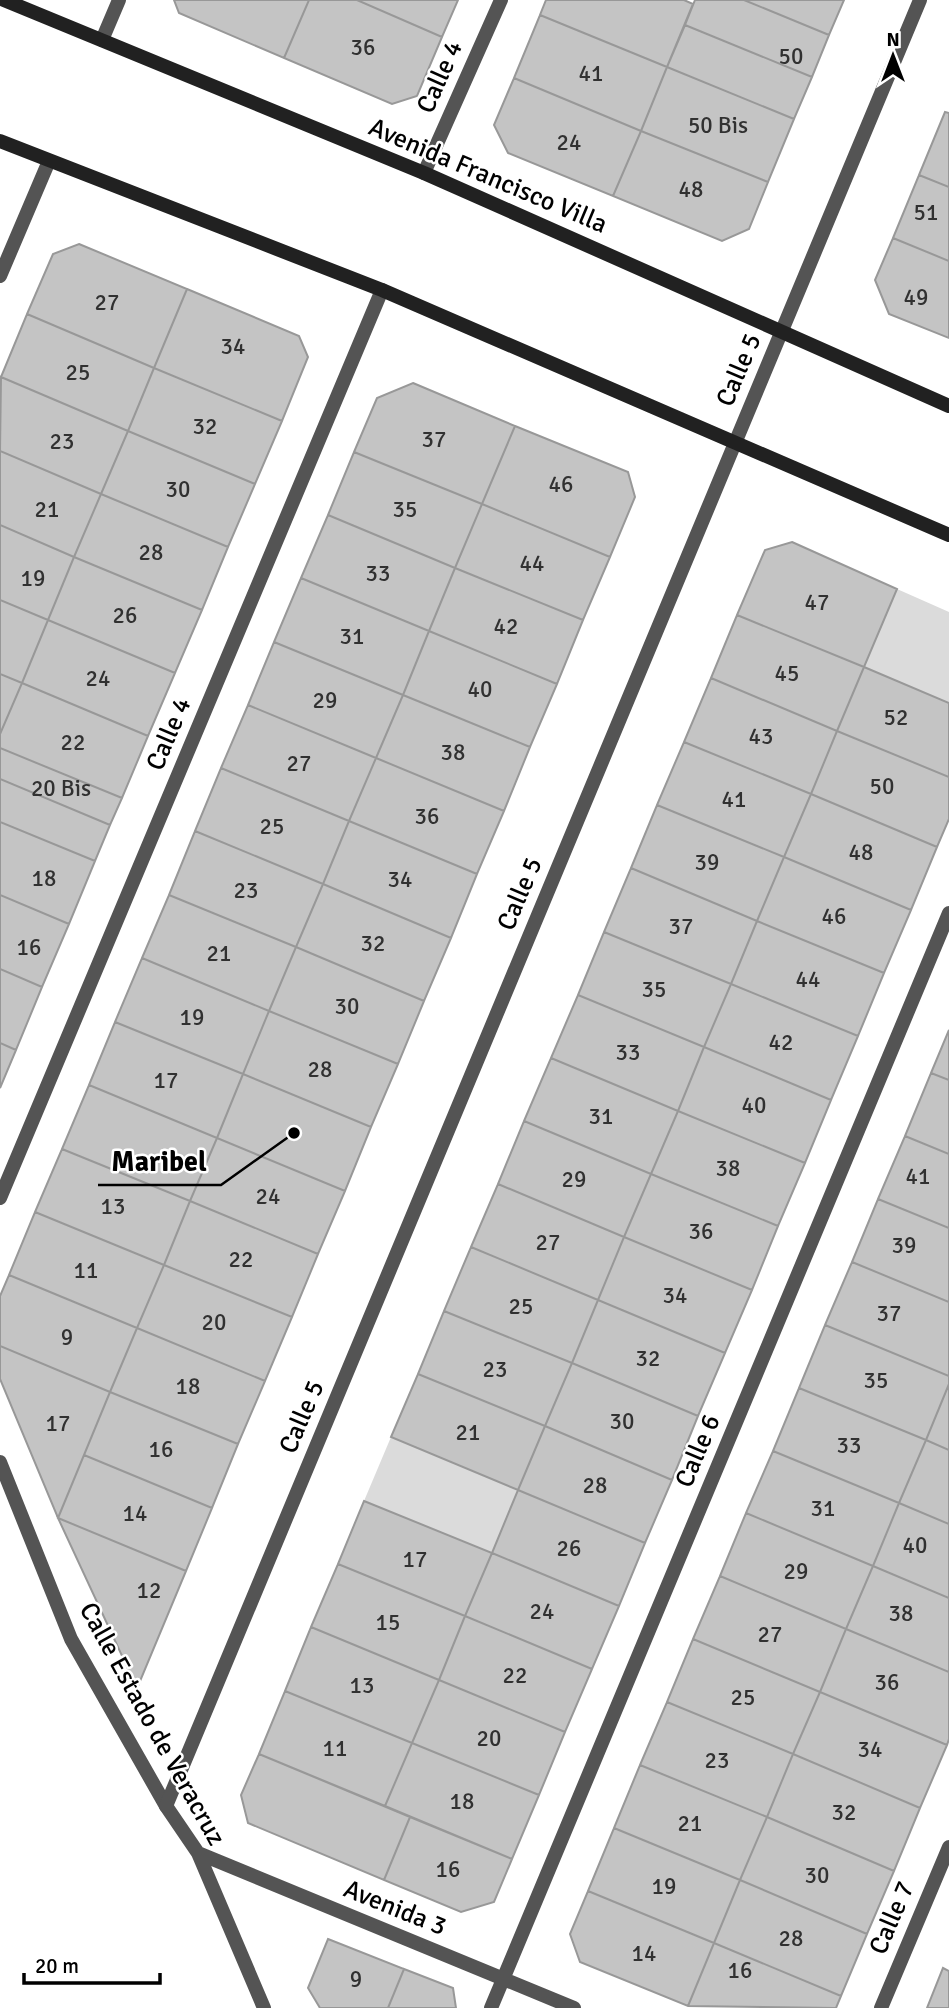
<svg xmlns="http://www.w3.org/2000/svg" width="949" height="2008" font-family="Signika,sans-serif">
<rect width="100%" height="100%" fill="#fff"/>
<path fill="#dbdbdb" d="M897,589L949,612V703L864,667Z
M391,1437L518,1490L492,1553L364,1501Z"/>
<path fill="#c4c4c4" stroke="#989898" stroke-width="2" d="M174,0H309L284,58L179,13Z
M309,0H357L442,37L417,96L392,104L284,58Z
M357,0H458L442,37Z
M546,0H684L693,4L667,67L540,15Z
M695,0H744L829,35L812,77L685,25Z
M744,0H844L829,35Z
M540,15L667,67L641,131L514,78Z
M685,25L812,77L794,119L667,67Z
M667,67L794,119L768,182L641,131Z
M514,78L641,131L613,196L508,153L494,125Z
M945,112L949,113V187L919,175Z
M641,131L768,182L749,229L722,241L613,196Z
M919,175L949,187V261L893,238Z
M893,238L949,261V338L889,314L875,280Z
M79,244L187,289L154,368L27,314L53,254Z
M187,289L299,336L308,357L282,421L154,368Z
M27,314L154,368L128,431L1,377Z
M154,368L282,421L255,484L128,431Z
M1,377L128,431L101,494L0,451Z
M413,383L515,426L482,504L354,452L377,398Z
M515,426L628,472L635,497L610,557L482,504Z
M128,431L255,484L228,547L101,494Z
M0,451L101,494L74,557L0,525Z
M354,452L482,504L455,568L328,515Z
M101,494L228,547L202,610L74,557Z
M482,504L610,557L583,620L455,568Z
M328,515L455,568L429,631L301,578Z
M0,525L74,557L48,620L0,600Z
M792,542L897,589L864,667L737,615L765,550Z
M74,557L202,610L175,673L48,620Z
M455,568L583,620L557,684L429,631Z
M301,578L429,631L403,695L274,642Z
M0,600L48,620L22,683L0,674Z
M737,615L864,667L837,731L711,678Z
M48,620L175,673L148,736L22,683Z
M429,631L557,684L530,747L403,695Z
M274,642L403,695L376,758L248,705Z
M864,667L949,703V777L837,731Z
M0,674L22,683L0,734Z
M711,678L837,731L811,794L684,742Z
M22,683L148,736L122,798L0,748V734Z
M403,695L530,747L504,811L376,758Z
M248,705L376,758L349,821L221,768Z
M837,731L949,777V819L937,847L811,794Z
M684,742L811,794L784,857L657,805Z
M0,748L122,798L110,825L0,779Z
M376,758L504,811L477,874L349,821Z
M221,768L349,821L323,884L195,831Z
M0,779L110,825L95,861L0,822Z
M811,794L937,847L911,910L784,857Z
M657,805L784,857L757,921L631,868Z
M349,821L477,874L451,938L323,884Z
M0,822L95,861L69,924L0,895Z
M195,831L323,884L296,947L169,895Z
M784,857L911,910L884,973L757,921Z
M631,868L757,921L731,984L604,932Z
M323,884L451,938L424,1001L296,947Z
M0,895L69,924L42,987L0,969Z
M169,895L296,947L269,1011L142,958Z
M757,921L884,973L858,1036L731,984Z
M604,932L731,984L704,1047L578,995Z
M296,947L424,1001L398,1064L269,1011Z
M142,958L269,1011L243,1074L115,1022Z
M0,969L42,987L16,1050L0,1043Z
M731,984L858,1036L831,1100L704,1047Z
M578,995L704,1047L678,1111L551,1058Z
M269,1011L398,1064L371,1127L243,1074Z
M115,1022L243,1074L217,1138L89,1085Z
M949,1030V1080L931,1073Z
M0,1043L16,1050L0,1088Z
M704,1047L831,1100L805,1163L678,1111Z
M551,1058L678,1111L651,1174L524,1121Z
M931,1073L949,1080V1154L905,1136Z
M243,1074L371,1127L345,1191L217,1138Z
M89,1085L217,1138L190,1201L62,1149Z
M678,1111L805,1163L778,1226L651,1174Z
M524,1121L651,1174L624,1237L498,1184Z
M905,1136L949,1154V1228L878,1199Z
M217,1138L345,1191L318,1254L190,1201Z
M62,1149L190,1201L164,1265L35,1212Z
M651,1174L778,1226L752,1290L624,1237Z
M498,1184L624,1237L598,1300L471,1247Z
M878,1199L949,1228V1302L852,1262Z
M190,1201L318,1254L292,1317L164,1265Z
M35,1212L164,1265L137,1328L9,1275Z
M624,1237L752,1290L725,1353L598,1300Z
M471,1247L598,1300L572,1363L444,1311Z
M852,1262L949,1302V1376L825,1325Z
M164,1265L292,1317L265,1381L137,1328Z
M9,1275L137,1328L110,1392L0,1346V1296Z
M598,1300L725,1353L698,1416L572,1363Z
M444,1311L572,1363L545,1426L418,1374Z
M825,1325L949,1376V1384L926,1440L799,1388Z
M137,1328L265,1381L238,1444L110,1392Z
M0,1346L110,1392L58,1518L0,1379Z
M572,1363L698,1416L672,1480L545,1426Z
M418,1374L545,1426L518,1490L391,1437Z
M949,1384V1450L926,1440Z
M799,1388L926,1440L899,1503L773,1451Z
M110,1392L238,1444L212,1508L84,1455Z
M545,1426L672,1480L645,1543L518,1490Z
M926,1440L949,1450V1524L899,1503Z
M773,1451L899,1503L873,1566L746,1513Z
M84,1455L212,1508L186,1571L58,1518Z
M518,1490L645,1543L619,1606L492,1553Z
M364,1501L492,1553L465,1616L338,1564Z
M899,1503L949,1524V1598L873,1566Z
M746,1513L873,1566L846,1629L720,1576Z
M58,1518L186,1571L138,1686H136Z
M492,1553L619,1606L592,1669L465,1616Z
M338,1564L465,1616L439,1680L311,1627Z
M873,1566L949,1598V1672L846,1629Z
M720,1576L846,1629L820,1692L693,1639Z
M465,1616L592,1669L565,1732L439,1680Z
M311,1627L439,1680L412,1743L285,1691Z
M846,1629L949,1672V1739L947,1745L820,1692Z
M693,1639L820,1692L793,1754L667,1702Z
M439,1680L565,1732L539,1795L412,1743Z
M285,1691L412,1743L385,1806L259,1754Z
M820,1692L947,1745L920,1808L793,1754Z
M667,1702L793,1754L767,1817L640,1765Z
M412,1743L539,1795L512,1859L385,1806Z
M259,1754L410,1817L384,1880L248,1823L241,1795Z
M793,1754L920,1808L894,1871L767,1817Z
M640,1765L767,1817L740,1880L614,1828Z
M410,1817L512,1859L494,1902L461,1912L384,1880Z
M767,1817L894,1871L867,1934L740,1880Z
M614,1828L740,1880L714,1943L588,1891Z
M740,1880L867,1934L841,1996L714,1943Z
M588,1891L714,1943L688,2006L580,1962L570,1934Z
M328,1939L404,1969L388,2008H320L308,1988Z
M714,1943L841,1996L836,2008L688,2006Z
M943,1968L949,1971V2008H927Z
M404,1969L453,1988L456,2008H388Z"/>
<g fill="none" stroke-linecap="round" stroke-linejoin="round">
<path stroke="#545454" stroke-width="14" d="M102,40L119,0
M424,173L501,0
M0,276L49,161
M0,1198L382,290
M0,1462L71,1639L166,1806L198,1853L264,2008
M198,1853L574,2008
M491,2008L949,913
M881,2008L949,1847"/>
<path stroke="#545454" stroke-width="14" d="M166,1806L920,0"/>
<path stroke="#212121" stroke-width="14" d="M4,0L424,173L949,406
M0,141L382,290L949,535"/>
</g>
<g text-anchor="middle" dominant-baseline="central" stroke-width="5" stroke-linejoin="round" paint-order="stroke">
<g font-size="23" fill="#313131">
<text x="363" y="47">36</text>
<text x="791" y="56">50</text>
<text x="591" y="73">41</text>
<text x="718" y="125">50 Bis</text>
<text x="569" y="142">24</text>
<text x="691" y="189">48</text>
<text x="926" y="212">51</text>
<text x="916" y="297">49</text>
<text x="107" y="302">27</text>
<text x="233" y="346">34</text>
<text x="78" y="372">25</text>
<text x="205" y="426">32</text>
<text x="434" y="439">37</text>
<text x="62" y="441">23</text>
<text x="561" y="484">46</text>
<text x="178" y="489">30</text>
<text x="47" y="509">21</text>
<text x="405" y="509">35</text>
<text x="151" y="552">28</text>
<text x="532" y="563">44</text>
<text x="378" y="573">33</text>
<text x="33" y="578">19</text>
<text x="817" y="602">47</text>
<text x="125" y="615">26</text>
<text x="506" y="626">42</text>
<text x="352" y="636">31</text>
<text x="787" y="673">45</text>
<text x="98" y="678">24</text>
<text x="480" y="689">40</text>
<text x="325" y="700">29</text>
<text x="896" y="717">52</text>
<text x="761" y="736">43</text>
<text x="73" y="742">22</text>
<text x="453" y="752">38</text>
<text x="299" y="763">27</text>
<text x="882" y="786">50</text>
<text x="61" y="788">20 Bis</text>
<text x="734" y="799">41</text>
<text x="427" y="816">36</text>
<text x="272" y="826">25</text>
<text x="861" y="852">48</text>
<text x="707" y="862">39</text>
<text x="44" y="878">18</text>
<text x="400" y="879">34</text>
<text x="246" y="890">23</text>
<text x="834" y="916">46</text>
<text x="681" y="926">37</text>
<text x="373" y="943">32</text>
<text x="29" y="947">16</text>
<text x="219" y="953">21</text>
<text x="808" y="979">44</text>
<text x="654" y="989">35</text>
<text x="347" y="1006">30</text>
<text x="192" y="1017">19</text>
<text x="781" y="1042">42</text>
<text x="628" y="1052">33</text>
<text x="320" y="1069">28</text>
<text x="166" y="1080">17</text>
<text x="754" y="1105">40</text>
<text x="601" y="1116">31</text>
<text x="728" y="1168">38</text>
<text x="918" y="1176">41</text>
<text x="574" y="1179">29</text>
<text x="268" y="1196">24</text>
<text x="113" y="1206">13</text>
<text x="701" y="1231">36</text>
<text x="548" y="1242">27</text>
<text x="904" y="1245">39</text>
<text x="241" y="1259">22</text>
<text x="86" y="1270">11</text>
<text x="675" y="1295">34</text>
<text x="521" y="1306">25</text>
<text x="889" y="1313">37</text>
<text x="214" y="1322">20</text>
<text x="67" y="1337">9</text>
<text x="648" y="1358">32</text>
<text x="495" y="1369">23</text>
<text x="876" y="1380">35</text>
<text x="188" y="1386">18</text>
<text x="622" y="1421">30</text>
<text x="58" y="1423">17</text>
<text x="468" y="1432">21</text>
<text x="849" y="1445">33</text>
<text x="161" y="1449">16</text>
<text x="595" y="1485">28</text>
<text x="823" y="1508">31</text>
<text x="135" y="1513">14</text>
<text x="915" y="1545">40</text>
<text x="569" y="1548">26</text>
<text x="415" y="1559">17</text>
<text x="796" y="1571">29</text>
<text x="149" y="1590">12</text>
<text x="542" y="1611">24</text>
<text x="901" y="1613">38</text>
<text x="388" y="1622">15</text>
<text x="770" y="1634">27</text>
<text x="515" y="1675">22</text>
<text x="887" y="1682">36</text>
<text x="362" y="1685">13</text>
<text x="743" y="1697">25</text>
<text x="489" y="1738">20</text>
<text x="335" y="1748">11</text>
<text x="870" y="1749">34</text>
<text x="717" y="1760">23</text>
<text x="462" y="1801">18</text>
<text x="844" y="1812">32</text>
<text x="690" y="1823">21</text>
<text x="448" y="1869">16</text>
<text x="817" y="1875">30</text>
<text x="664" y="1886">19</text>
<text x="791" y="1938">28</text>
<text x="644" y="1953">14</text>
<text x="740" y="1970">16</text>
<text x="356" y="1979">9</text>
</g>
<g font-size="26" fill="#000" stroke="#fff">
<text transform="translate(440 77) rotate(-66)">Calle 4</text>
<text transform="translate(488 176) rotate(23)">Avenida Francisco Villa</text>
<text transform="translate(739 370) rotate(-67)">Calle 5</text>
<text transform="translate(169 734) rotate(-67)">Calle 4</text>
<text transform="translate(520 894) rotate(-67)">Calle 5</text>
<text transform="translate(302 1417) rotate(-67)">Calle 5</text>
<text transform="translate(698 1451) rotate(-67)">Calle 6</text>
<text transform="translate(152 1724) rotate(61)">Calle Estado de Veracruz</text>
<text transform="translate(395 1908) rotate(22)">Avenida 3</text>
<text transform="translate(892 1918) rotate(-67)">Calle 7</text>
</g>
</g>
<path fill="none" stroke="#000" stroke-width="2.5" d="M294 1133L221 1185H98"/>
<circle fill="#000" stroke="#fff" stroke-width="2.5" cx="294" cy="1133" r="7"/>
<g font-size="28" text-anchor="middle" font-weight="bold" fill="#000" stroke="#fff" stroke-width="5" stroke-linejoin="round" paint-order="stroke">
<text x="159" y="1171">Maribel</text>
</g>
<g transform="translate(893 56)" stroke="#ffffff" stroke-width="5" paint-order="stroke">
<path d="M0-5L12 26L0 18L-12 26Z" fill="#000000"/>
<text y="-10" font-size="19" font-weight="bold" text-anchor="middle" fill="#000000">N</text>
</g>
<path d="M24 1973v10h136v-10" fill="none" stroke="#000000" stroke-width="3.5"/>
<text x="35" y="1973" font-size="21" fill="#000000" stroke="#ffffff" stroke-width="5" paint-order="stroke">20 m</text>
</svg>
